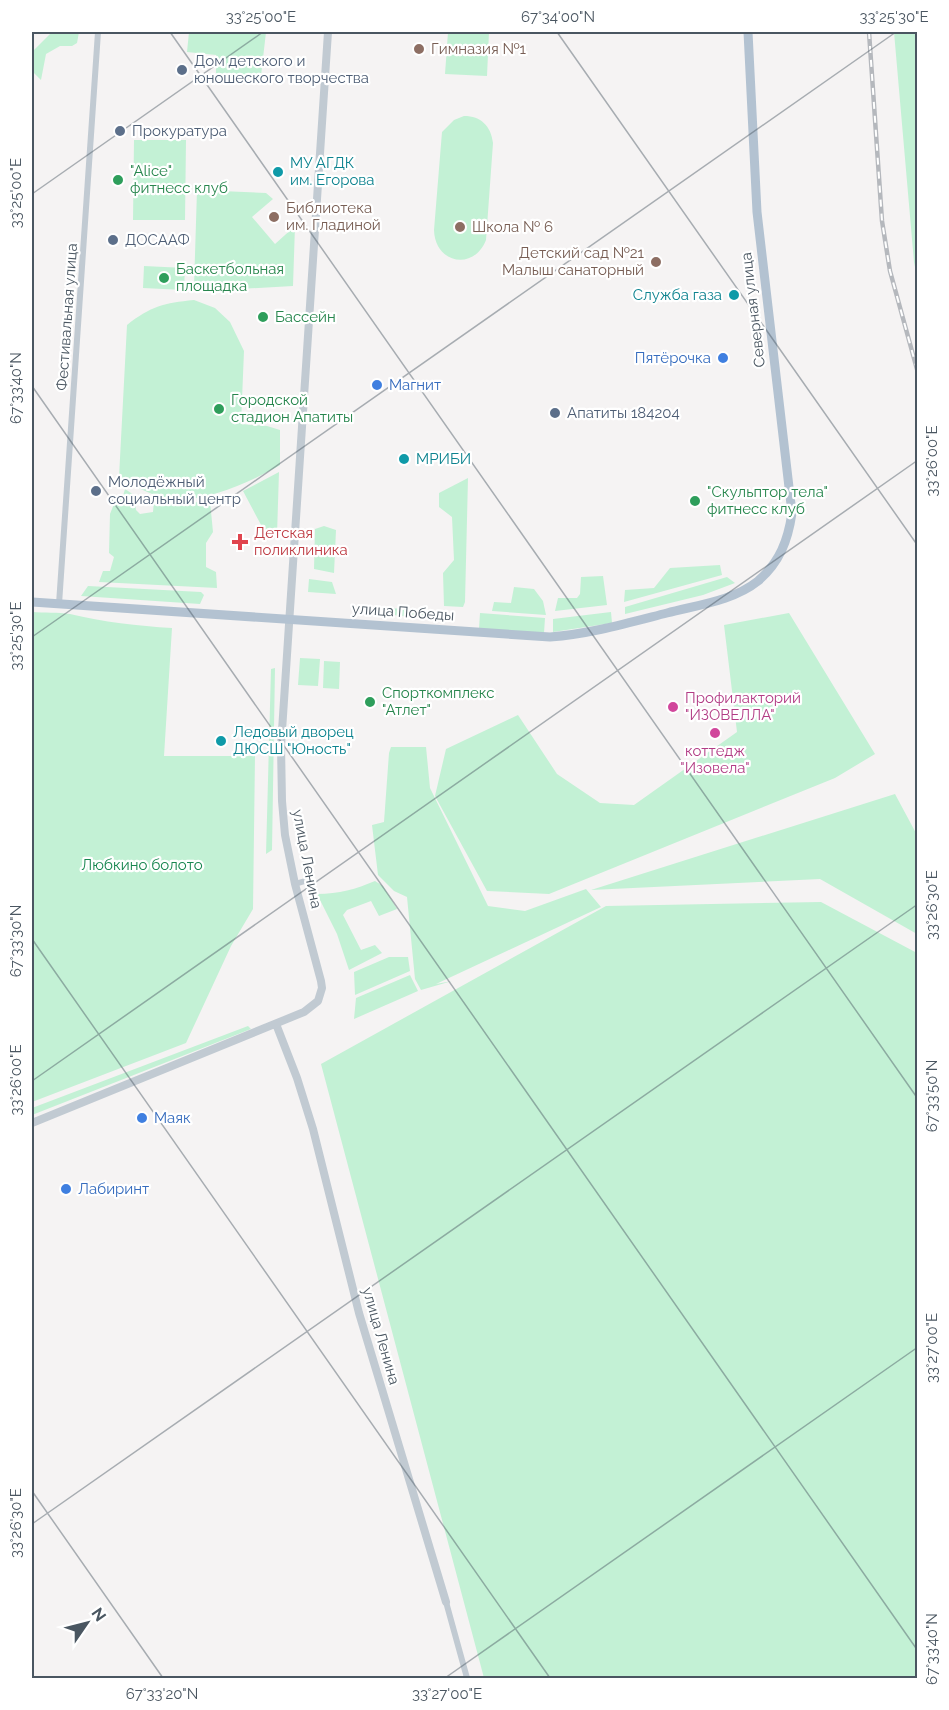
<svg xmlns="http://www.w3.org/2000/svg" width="949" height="1710" font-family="Raleway,sans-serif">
<rect width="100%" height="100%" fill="#f5f3f3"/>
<path fill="#c3f1d5" d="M52,32H79L77,43L72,46H60L46,54L41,80L32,71V52Z
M189,32H266L261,76L216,75V55L187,52Z
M448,32H489L487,76L445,74Z
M894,32H917V277L914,262Z
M464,116C481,116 491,126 493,143L486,240C474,271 435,264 434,230L442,132L454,120Z
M134,140H186L185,220H133Z
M197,190L266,193L273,199L252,217L275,244L295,226L293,286L238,289L194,287Z
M144,266L185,268L184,290L143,288Z
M194,300L215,308L230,322L244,351L241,424L267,426L280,430V465C251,482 204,503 170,499C151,496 135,486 119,477L127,325C151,306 164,303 194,300Z
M279,472L277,535L267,536L243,491Z
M468,478L465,602L463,607L444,606L443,573L454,560L452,517L439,507V493Z
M125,489L134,495L136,510L140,514L153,512L154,501L178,504L210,501L213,532L206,543V567L216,572L217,588L99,582L103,571H110L114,557L109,553L110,514L116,499L123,496Z
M324,526L336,530L334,573L314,569L315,529Z
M720,565L722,575L624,602L625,590L654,588L670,568Z
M603,576L607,605L555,611L558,598H577L580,594L581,577Z
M727,577L735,583L703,595L625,614V607Z
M309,579L332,582L336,594L308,592Z
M88,586L201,592L204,595L200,604L81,596Z
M514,587L534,589L543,601L546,615L492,611L494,602L511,603Z
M362,606L431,611V619L362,612Z
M32,612C44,613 58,612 70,614C103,622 138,626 172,628L164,756H255L253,909L231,946L186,1043L32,1102Z
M611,612L612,623L553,632V619Z
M480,613L545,618L544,633L479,629Z
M789,613L875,754L835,778L549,894L487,891L435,796L446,749L518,715L557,774L600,803L634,805L737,732L724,625Z
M300,658L320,659L318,686L298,685Z
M324,661L340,662L339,689L323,688Z
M275,668L272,850L266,854L271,669Z
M391,747H426L430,788L488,906L525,911L586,889L601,907L436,984L452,981L421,990L415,979L407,897L394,891L378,875L372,825L384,822L389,753Z
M895,794L917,835V934L820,879L591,890Z
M375,881L383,886L397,909L379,916L371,901L347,910L343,915L361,950L375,945L382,953L349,970L337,934L317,894C339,894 356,889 375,881Z
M821,902L917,953V1678H484L321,1064L606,906Z
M389,957H408L410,971L355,995L354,972Z
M410,975L418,991L354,1019L356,998Z
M248,1026L251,1029L32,1115V1108Z"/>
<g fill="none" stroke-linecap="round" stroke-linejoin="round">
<path stroke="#c1cad2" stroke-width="6" d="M59,604L98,32
M295,884L305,881
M446,1602L467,1678"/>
<path stroke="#c1cad2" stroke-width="8" d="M276,1024L297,1078L313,1129L359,1313L446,1602
M32,1123L304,1012L318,1001L322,988L321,981L295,884L285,835L282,801L281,746L328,32"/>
<path stroke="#b3c2d1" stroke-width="9" d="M32,602L550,637C590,634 628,623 667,613C697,605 733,601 758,581C780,562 788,540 792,513L757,212L748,32"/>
<g stroke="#b5b8bd" stroke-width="4.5">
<path id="rail" d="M869,32L882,221L890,271L918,373"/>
</g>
<use href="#rail" stroke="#fff" stroke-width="2" stroke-dasharray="7" stroke-linecap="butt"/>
</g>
<path fill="none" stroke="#4a5661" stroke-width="1.5" stroke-opacity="0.45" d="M170,32L918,1099M557,32L918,546M32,194L263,32M32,386L918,1651M32,637L896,32M32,939L550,1678M32,1081L918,460M32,1491L163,1678M32,1524L918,904M445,1678L918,1347"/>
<g fill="#8d6e63" stroke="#fff" stroke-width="2">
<circle cx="419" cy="49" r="6"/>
<circle cx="274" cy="217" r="6"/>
<circle cx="460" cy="227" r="6"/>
<circle cx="656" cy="262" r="6"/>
</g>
<g fill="#5c6f8a" stroke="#fff" stroke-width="2">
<circle cx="182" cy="70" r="6"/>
<circle cx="120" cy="131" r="6"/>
<circle cx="113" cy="240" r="6"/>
<circle cx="555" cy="413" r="6"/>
<circle cx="96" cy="491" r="6"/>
</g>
<g fill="#0f9aa8" stroke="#fff" stroke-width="2">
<circle cx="278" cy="172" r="6"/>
<circle cx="734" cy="295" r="6"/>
<circle cx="404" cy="459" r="6"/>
<circle cx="221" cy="741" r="6"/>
</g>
<g fill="#2e9e5b" stroke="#fff" stroke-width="2">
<circle cx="118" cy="180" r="6"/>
<circle cx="164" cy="278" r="6"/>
<circle cx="263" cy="317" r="6"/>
<circle cx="219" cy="409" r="6"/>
<circle cx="695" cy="501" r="6"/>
<circle cx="370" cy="702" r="6"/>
</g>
<g fill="#3f7fe0" stroke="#fff" stroke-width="2">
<circle cx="723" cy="358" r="6"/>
<circle cx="377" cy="385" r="6"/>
<circle cx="142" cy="1118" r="6"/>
<circle cx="66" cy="1189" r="6"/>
</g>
<path fill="#e0444e" stroke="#fff" stroke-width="2" d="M237 533h6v6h6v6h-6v6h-6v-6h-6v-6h6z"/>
<g fill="#d1479c" stroke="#fff" stroke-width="2">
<circle cx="673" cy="707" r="6"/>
<circle cx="715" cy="733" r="6"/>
</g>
<g text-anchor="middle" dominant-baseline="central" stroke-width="4.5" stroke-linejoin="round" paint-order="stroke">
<g font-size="15" fill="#785e54" stroke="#fff" text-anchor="start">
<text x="431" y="49">Гимназия №1</text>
<text x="286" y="208">Библиотека<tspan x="286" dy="17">им. Гладиной</tspan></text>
<text x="472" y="227">Школа № 6</text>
<text x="644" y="253" text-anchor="end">Детский сад №21<tspan x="644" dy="17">Малыш санаторный</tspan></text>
</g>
<g font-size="15" fill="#4e5e75" stroke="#fff" text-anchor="start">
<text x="194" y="61">Дом детского и<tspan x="194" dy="17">юношеского творчества</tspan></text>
<text x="132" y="131">Прокуратура</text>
<text x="125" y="240">ДОСААФ</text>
<text x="567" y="413">Апатиты 184204</text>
<text x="108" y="482">Молодёжный<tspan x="108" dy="17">социальный центр</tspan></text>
</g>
<g font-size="15" fill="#0d838f" stroke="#fff" text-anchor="start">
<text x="290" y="163">МУ АГДК<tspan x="290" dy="17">им. Егорова</tspan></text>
<text x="722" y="295" text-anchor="end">Служба газа</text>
<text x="416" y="459">МРИБИ</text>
<text x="233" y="732">Ледовый дворец<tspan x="233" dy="17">ДЮСШ "Юность"</tspan></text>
</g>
<g font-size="15" fill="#27864d" stroke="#fff" text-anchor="start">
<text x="130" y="171">"Alice"<tspan x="130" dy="17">фитнесс клуб</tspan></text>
<text x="176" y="269">Баскетбольная<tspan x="176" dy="17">площадка</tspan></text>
<text x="275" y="317">Бассейн</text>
<text x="231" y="400">Городской<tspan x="231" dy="17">стадион Апатиты</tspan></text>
<text x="707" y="492">"Скульптор тела"<tspan x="707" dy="17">фитнесс клуб</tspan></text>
<text x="382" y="693">Спорткомплекс<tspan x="382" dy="17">"Атлет"</tspan></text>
</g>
<g font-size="15" fill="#4a5661" stroke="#fff">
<text transform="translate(753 310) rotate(-97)">Северная улица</text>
<text transform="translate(67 317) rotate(-86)">Фестивальная улица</text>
<text transform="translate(403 612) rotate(4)">улица Победы</text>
<text transform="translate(307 859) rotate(79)">улица Ленина</text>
<text transform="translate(381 1336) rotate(74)">улица Ленина</text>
</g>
<g font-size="15" fill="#366cbe" stroke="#fff" text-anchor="start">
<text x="711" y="358" text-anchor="end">Пятёрочка</text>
<text x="389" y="385">Магнит</text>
<text x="154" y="1118">Маяк</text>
<text x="78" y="1189">Лабиринт</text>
</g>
<g font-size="15" fill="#be3a42" stroke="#fff" text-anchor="start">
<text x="254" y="533">Детская<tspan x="254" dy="17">поликлиника</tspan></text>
</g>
<g font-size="15" fill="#b23c85" stroke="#fff" text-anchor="start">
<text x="685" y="698">Профилакторий<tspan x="685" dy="17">"ИЗОВЕЛЛА"</tspan></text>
<text x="715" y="751" text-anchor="middle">коттедж<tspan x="715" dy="17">"Изовела"</tspan></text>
</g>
<g font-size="15" fill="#17864f" stroke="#fff">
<text x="142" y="865">Любкино болото</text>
</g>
</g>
<rect width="949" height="1710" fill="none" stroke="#ffffff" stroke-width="66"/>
<g transform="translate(87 1623) rotate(55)" stroke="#ffffff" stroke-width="4.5" paint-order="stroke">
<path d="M0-4.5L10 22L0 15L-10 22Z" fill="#4a5661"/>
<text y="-9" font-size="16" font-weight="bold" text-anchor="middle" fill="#4a5661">N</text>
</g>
<rect x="33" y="33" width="883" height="1644" fill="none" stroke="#4a5661" stroke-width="2"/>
<g font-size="15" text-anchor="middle" fill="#4a5661">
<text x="261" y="22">33°25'00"E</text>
<text x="558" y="22">67°34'00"N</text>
<text x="894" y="22">33°25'30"E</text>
<text transform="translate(16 193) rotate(-90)" y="5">33°25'00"E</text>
<text transform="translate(16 388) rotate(-90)" y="5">67°33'40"N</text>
<text transform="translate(932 461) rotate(-90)" y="5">33°26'00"E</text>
<text transform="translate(16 636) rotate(-90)" y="5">33°25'30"E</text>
<text transform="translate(932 905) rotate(-90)" y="5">33°26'30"E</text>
<text transform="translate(16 941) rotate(-90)" y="5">67°33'30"N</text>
<text transform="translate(16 1080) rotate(-90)" y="5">33°26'00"E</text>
<text transform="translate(932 1096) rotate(-90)" y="5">67°33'50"N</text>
<text transform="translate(932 1348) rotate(-90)" y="5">33°27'00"E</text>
<text transform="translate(16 1523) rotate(-90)" y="5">33°26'30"E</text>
<text transform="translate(932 1649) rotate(-90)" y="5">67°33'40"N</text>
<text x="162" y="1699">67°33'20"N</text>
<text x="447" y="1699">33°27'00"E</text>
</g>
</svg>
